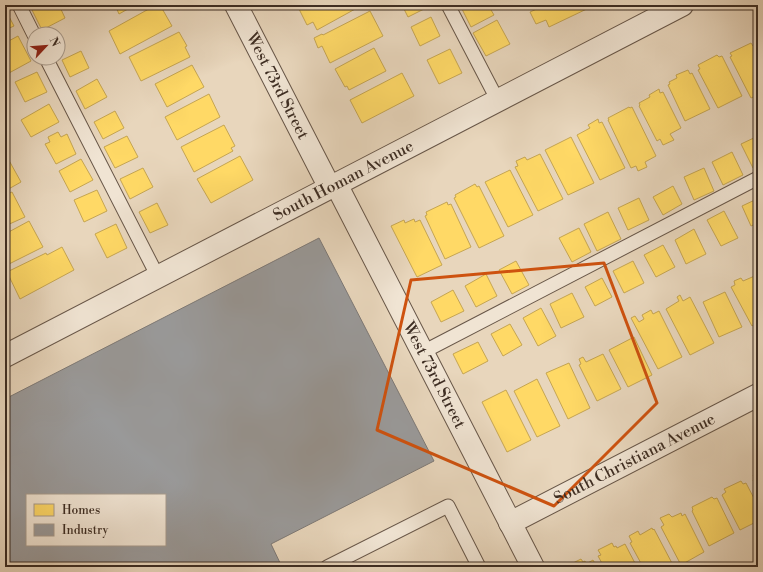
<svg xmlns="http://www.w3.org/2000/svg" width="763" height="572" font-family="'Libre Bodoni',serif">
<rect width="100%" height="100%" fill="#e8d6bc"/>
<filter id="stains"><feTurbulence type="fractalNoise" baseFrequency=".005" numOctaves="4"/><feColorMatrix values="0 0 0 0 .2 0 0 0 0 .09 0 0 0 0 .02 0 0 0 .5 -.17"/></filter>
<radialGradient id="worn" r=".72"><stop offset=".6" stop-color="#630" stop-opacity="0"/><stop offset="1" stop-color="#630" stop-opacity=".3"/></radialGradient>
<path fill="#ffd966" stroke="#c5a552" d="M41,5H59L65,18L42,30L32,10Z
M115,5H135L119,14Z
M156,5H160L172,26L120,54L109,31Z
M301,5H356L357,8L317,30L313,22L307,25L299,9L302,8Z
M402,5H432L408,17Z
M466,5H488L494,15L471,27L461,7Z
M537,5H592L593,6L549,27L546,20L536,24L530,12L539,8Z
M5,9L14,26L5,30Z
M370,11L383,36L330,63L322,46L318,48L314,38L322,34L323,35Z
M431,17L440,36L420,46L411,27Z
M497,20L510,44L486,56L473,33Z
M179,32L187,46L185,47L190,57L141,81L129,57Z
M18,36L31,61L9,73L5,65V43Z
M751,43L753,46L756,44L758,48V95L751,98L730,57L732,56L730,53Z
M374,48L386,71L349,90L347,86L345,87L335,69Z
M450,49L462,73L439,84L427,60Z
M81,51L89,68L70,77L62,60Z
M717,55L719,57L722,56L742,96L718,108L698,70L700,69L698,65Z
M192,65L204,87L167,107L155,84Z
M688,70L690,74L692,73L710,109L685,121L668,85L670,84L669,82L677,78L676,75Z
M37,72L47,92L25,102L15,82Z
M402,73L414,96L362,123L350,100Z
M97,79L107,97L85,109L76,91Z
M659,89L660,93L663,92L681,128L670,134L674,140L663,145L660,139L657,141L639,106L640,105L639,103L650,97L649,95Z
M209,94L220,117L177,140L165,117Z
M49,104L59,122L31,137L21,120Z
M629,107L630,108L632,107L656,156L645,162L647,167L638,171L636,166L631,168L608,120H609L608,118Z
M115,111L124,128L103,139L94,122Z
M598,119L599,123L602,122L625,168L600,180L577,135L590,128L588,125Z
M224,125L235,146L231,148L233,151L194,172L181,147Z
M58,132L61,137L67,134L76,154L56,164L45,144L50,142L48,137Z
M127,136L138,157L115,168L104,147Z
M758,136V166L753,168L741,144Z
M571,137L594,183L568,195L545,150Z
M732,152L743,175L723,185L712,162Z
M540,154L563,199L538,211L515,167L518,166L516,161L525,157L527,160Z
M5,155H6L21,182L5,191Z
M240,156L253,180L211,203L197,179Z
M81,159L93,180L70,192L59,171Z
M143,168L153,187L130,199L120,179Z
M704,168L714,191L694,200L684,177Z
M510,170L533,215L508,227L485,182Z
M475,184L477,187L479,186L504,236L479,248L454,198L456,197L455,195Z
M673,186L682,204L663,215L653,197Z
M97,190L107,211L84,222L74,200Z
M12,192L25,217L5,226V195Z
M639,198L649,220L628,230L618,208Z
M757,199L758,223L751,226L742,206Z
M447,202L448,205L451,204L471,247L445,259L425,216L427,215L426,212Z
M157,203L168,225L150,233L139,212Z
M724,211L738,238L721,246L707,220Z
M608,212L621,239L597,251L584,224Z
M414,219L415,222L420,220L442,265L417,277L391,226L404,220L405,223Z
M29,221L43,247L5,266V234Z
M116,224L127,248L107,258L95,234Z
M579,228L591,252L572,262L559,238Z
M694,229L706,254L686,264L675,240Z
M663,245L675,267L656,277L644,255Z
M62,247L74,270L20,299L7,272L46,253L47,255Z
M516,261L529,285L512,294L499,270Z
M633,261L644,283L624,293L613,271Z
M486,274L497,296L476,307L465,286Z
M757,275L758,278V322L752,326L731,287L735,285L734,281L741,278L743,281Z
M602,278L612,297L595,306L585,287Z
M453,290L464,311L441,322L431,302Z
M725,292L742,327L719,337L703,302Z
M572,293L584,317L561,328L550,304Z
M680,295L683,301L690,297L714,343L690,355L666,309L679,301L677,297Z
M541,308L556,336L538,346L523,318Z
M651,310L653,314L659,311L682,357L658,369L631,318L635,316L639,322L644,319L642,315Z
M510,324L522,345L503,356L491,334Z
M634,337L652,375L628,387L609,350Z
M478,342L488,361L463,374L453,354Z
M603,354L621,389L597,401L579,365L581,364L579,359L583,357L586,362Z
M569,363L590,408L568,419L546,373Z
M537,379L560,426L537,437L514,391Z
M506,390L531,440L507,452L482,402Z
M758,473V491L753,480L755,479L753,475Z
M741,481L743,484L746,483L758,506V521L740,530L722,495L726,492L724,489Z
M712,497L714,499L717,498L734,533L709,546L692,511L693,510L692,507Z
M681,513L682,516L685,514L704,552L681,565L661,527L664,525L660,518L669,514L672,517Z
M652,528L653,530L654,529L674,567H643L630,543L632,542L629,536L638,531L640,535Z
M612,543L614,547L616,546L617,548L625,544L637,567H604L598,556L601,555L598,550Z
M581,559L583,562L585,561L586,564L593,560L597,567L567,566Z"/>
<path fill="#999" stroke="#7d7976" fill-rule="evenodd" d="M319,238L434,461L271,544L282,567H5V399ZM27,495H165V545H27Z"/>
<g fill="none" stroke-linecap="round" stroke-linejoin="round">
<g stroke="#685749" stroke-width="15">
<path id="lane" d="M19,5L34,35
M448,5L498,101
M46,58L158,277
M423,352L758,178
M327,567L448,506L479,567"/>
</g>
<g stroke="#685749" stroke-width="24">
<g id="street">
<path id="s1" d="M236,5L330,188"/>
<path id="s2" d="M336,184L533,567"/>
<path id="s3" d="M5,356L682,5"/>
<path id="s4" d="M510,523L758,395"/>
</g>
</g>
<use href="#lane" stroke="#f0e4d3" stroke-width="13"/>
<use href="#street" stroke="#f0e4d3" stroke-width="22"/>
</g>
<path fill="none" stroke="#ce520f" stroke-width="3" stroke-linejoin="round" d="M604,263L657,403L554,506L377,430L411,280Z"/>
<g text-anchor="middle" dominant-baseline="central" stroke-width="4" stroke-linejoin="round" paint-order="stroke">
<g font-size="16" fill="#3d2d23" stroke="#f0e4d3">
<text stroke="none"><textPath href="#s1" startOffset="91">West 73rd Street</textPath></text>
<text stroke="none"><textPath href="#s3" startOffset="381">South Homan Avenue</textPath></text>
<text stroke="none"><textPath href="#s2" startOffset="215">West 73rd Street</textPath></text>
<text stroke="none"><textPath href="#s4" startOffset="140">South Christiana Avenue</textPath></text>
</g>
</g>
<rect width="763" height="572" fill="none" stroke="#e8d6bc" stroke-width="20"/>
<rect x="6" y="6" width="751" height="560" fill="none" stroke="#3d2d23" stroke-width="2"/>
<rect x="10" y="10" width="743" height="552" fill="none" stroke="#3d2d23"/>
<rect x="26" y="494" width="140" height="52" fill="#f0e4d3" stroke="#a89b8d"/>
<rect x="34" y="504" width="20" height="12" fill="#ffd966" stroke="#a89b8d"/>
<text x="62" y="514" font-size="12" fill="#3d2d23">Homes</text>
<rect x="34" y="524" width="20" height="12" fill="#999999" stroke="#a89b8d"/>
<text x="62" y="534" font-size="12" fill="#3d2d23">Industry</text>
<g transform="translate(46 46) rotate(64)"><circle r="19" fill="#f0e4d3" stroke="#a89b8d"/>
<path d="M0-3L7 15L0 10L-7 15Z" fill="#8f2418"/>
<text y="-6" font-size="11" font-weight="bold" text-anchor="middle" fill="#3d2d23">N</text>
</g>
<rect width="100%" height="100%" filter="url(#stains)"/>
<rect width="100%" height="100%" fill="url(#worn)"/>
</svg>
